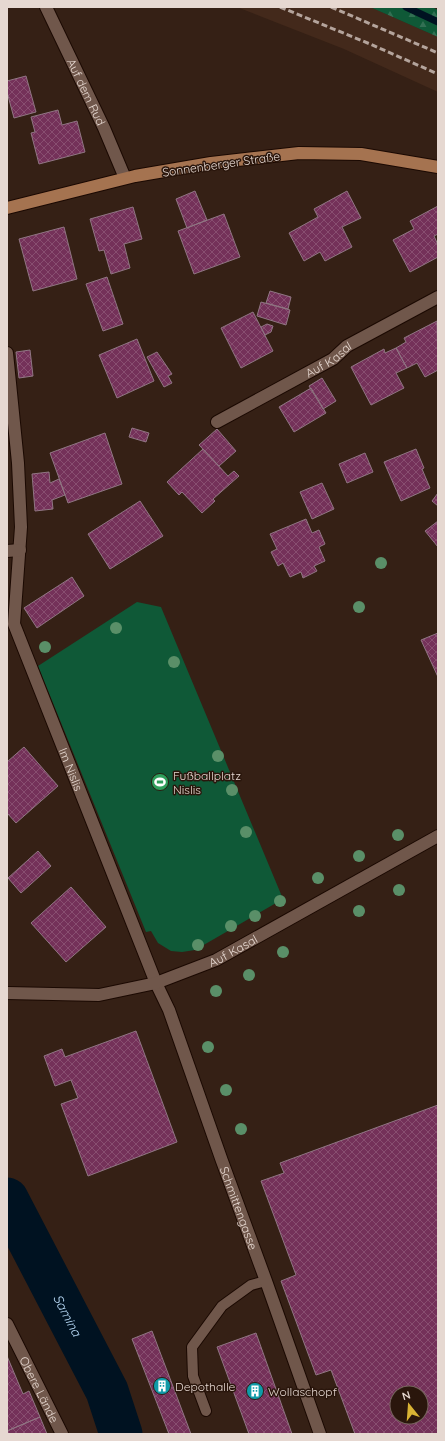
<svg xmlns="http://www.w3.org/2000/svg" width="445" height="1441" font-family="Quicksand,sans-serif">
<defs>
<pattern id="forest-firs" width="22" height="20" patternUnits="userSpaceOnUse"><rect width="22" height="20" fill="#0f5937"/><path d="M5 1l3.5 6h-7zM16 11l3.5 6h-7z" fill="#327053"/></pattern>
<pattern id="building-cross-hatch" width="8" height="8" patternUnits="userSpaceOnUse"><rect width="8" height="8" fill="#743159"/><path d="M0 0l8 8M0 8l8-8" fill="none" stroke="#884e70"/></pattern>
</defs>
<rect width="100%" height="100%" fill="#352015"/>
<path fill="#43291b" d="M237,7H370L438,37V92L344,49Z"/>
<path fill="url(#forest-firs)" d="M370,7H432L438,10V37Z"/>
<path fill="#0f5937" d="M137,602L161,607L283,899L195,950L182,952L171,951L158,943L151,931L146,932L38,666Z"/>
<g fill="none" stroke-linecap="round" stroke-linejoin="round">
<path stroke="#001221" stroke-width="7" d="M406,7L438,22"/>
<path stroke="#001221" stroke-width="43" id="s1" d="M7,1199L107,1391L121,1434"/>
</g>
<path fill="url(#building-cross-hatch)" stroke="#907683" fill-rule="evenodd" d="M26,76L36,112L14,118L7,92V81Z
M58,110L62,125L77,121L85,152L39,164L31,133L35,132L31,117Z
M195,191L207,220L187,228L176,199Z
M347,191L361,218L342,227L352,247L325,261L320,252L304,261L289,233L318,217L314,209Z
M438,206V234L434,236L438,245V257L410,272L393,240L414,229L410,221Z
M133,207L142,239L124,244L130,268L111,274L104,250L99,251L90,219Z
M224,214L240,257L194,274L178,231Z
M64,227L77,279L33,291L19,239Z
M107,277L123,324L103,331L86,284Z
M270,291L291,297L288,309L266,303Z
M261,302L290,310L286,325L257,316Z
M253,312L273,351L241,368L221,328Z
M437,321L438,370L425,377L417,363L407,368L396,348L406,342L404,338Z
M267,324L273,326L271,332L265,335L261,327Z
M137,339L154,381L117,398L99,355Z
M396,348L407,368L396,373L404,388L371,405L351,367L384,349L385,353Z
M30,350L33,376L19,378L16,352Z
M157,352L172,374L168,376L172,383L164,387L147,357Z
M322,378L336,401L323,409L309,386Z
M311,388L326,413L294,432L279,407Z
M132,428L149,433L146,442L129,437Z
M217,429L236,451L219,466L199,445Z
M105,433L122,484L68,503L50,453Z
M203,449L228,476L234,471L239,476L213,499L215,501L202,513L182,492L179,495L167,482Z
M416,449L424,468L422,469L430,488L401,501L384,462Z
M365,453L373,472L347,483L339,464Z
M49,472L50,483L59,479L65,495L52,500L53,509L35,511L32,474Z
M322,483L334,509L312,519L300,492Z
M438,493V506L432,501Z
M140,501L163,536L110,569L88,534Z
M306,519L312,533L319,530L325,544L319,547L325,561L314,566L317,571L303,578L301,572L290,577L283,563L278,566L271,552L277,549L270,534Z
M438,521V547L425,531Z
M72,577L84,596L37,628L24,608Z
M438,633V677L421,640Z
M24,747L58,786L16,823L7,813V762Z
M38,851L51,866L21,893L8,878Z
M71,887L106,927L66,962L31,923Z
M136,1031L177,1142L88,1176L61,1104L78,1098L71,1080L55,1086L44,1056L62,1049L65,1057Z
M438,1105V1434H355L331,1370L316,1375L281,1281L296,1275L261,1181L284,1173L280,1163ZM397,1393H421V1417H397Z
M152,1331L191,1434H169L132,1339Z
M256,1333L292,1434H249L217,1347Z
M7,1356L23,1394L29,1391L40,1417L7,1431Z
M40,1417L47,1434H7V1431Z"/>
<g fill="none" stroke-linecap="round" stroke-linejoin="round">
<g stroke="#1b0902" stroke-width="12">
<path id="service" d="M206,1411L193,1376L192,1347L222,1306L251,1285L266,1281"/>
</g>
<g stroke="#1b0902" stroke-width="14">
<g id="minor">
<path id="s2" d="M46,7L104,128L125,178"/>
<path id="s3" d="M7,353L18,463L21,527L14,624L156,983L169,1010L222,1161L266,1281L320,1434"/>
<path id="s4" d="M217,422L333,359L347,346L438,297"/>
<path d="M7,551L20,550"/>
<path id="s5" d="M7,993L99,995L156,983L216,960L438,836"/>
<path id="s6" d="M7,1324L62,1434"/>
</g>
</g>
<g stroke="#1b0902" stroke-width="14">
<path id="primary" d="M7,208L135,176L211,163L299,153L361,154L438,167"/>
</g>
<use href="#service" stroke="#70574b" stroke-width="10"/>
<use href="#minor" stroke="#70574b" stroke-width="12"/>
<use href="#primary" stroke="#a57350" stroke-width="12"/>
<path stroke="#b4a49c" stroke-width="3" stroke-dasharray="6 3" stroke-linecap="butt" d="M280,7L370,44L438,74
M331,7L438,53"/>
</g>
<g fill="#5a8f68">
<circle cx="381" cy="563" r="6"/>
<circle cx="359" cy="607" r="6"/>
<circle cx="116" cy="628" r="6"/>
<circle cx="45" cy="647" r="6"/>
<circle cx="174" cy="662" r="6"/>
<circle cx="218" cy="756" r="6"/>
<circle cx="232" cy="790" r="6"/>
<circle cx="246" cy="832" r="6"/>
<circle cx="398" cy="835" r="6"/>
<circle cx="359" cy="856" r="6"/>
<circle cx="318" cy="878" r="6"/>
<circle cx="399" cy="890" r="6"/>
<circle cx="280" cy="901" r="6"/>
<circle cx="359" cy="911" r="6"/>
<circle cx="255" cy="916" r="6"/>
<circle cx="231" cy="926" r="6"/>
<circle cx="198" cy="945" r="6"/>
<circle cx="283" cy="952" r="6"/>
<circle cx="249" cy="975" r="6"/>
<circle cx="216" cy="991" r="6"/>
<circle cx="208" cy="1047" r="6"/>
<circle cx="226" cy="1090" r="6"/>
<circle cx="241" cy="1129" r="6"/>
</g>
<defs>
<g id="stadium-disc" transform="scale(0.9)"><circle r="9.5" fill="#2e9e5b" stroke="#2a160c"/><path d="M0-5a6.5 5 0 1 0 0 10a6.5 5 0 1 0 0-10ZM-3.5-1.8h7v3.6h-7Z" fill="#fff"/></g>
<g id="building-disc" transform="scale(0.9)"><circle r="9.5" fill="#0f9aa8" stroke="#2a160c"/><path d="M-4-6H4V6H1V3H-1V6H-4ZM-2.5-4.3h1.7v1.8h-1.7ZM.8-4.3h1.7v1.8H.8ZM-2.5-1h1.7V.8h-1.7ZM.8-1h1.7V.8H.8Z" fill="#fff"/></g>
</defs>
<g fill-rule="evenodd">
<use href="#stadium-disc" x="160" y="782"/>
<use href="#building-disc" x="162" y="1386"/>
<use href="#building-disc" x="255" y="1391"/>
</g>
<g text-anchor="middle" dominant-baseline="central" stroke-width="3" stroke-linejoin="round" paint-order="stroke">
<g font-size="12" fill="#e6d8d1" stroke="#2a160c">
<text stroke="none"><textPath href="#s2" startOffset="94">Auf dem Rud</textPath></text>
<text transform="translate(221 164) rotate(-8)">Sonnenberger Straße</text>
<text stroke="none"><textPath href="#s4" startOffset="128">Auf Kasal</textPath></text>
<text stroke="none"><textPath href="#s3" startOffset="428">Im Nislis</textPath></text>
<text stroke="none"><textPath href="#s5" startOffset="234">Auf Kasal</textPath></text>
<text stroke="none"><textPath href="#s3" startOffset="898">Schmittengasse</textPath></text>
<text stroke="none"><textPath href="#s6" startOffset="73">Obere Lände</textPath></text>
</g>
<g font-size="12" fill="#e6d8d1" stroke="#2a160c" text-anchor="start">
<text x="173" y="775">Fußballplatz<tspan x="173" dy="14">Nislis</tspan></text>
<text x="175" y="1386">Depothalle</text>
<text x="268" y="1391">Wollaschopf</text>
</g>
<g font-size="13" font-style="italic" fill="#baddfa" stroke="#2a160c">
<text stroke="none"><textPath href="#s1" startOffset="131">Samina</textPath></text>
</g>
</g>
<rect width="445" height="1441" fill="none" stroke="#e6d8d1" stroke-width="16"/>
<g transform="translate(409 1405) rotate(343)"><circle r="19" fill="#2a160c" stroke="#75645b"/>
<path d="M0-3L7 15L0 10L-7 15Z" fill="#d9b334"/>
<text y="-6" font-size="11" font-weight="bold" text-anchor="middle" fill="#e6d8d1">N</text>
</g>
</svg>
